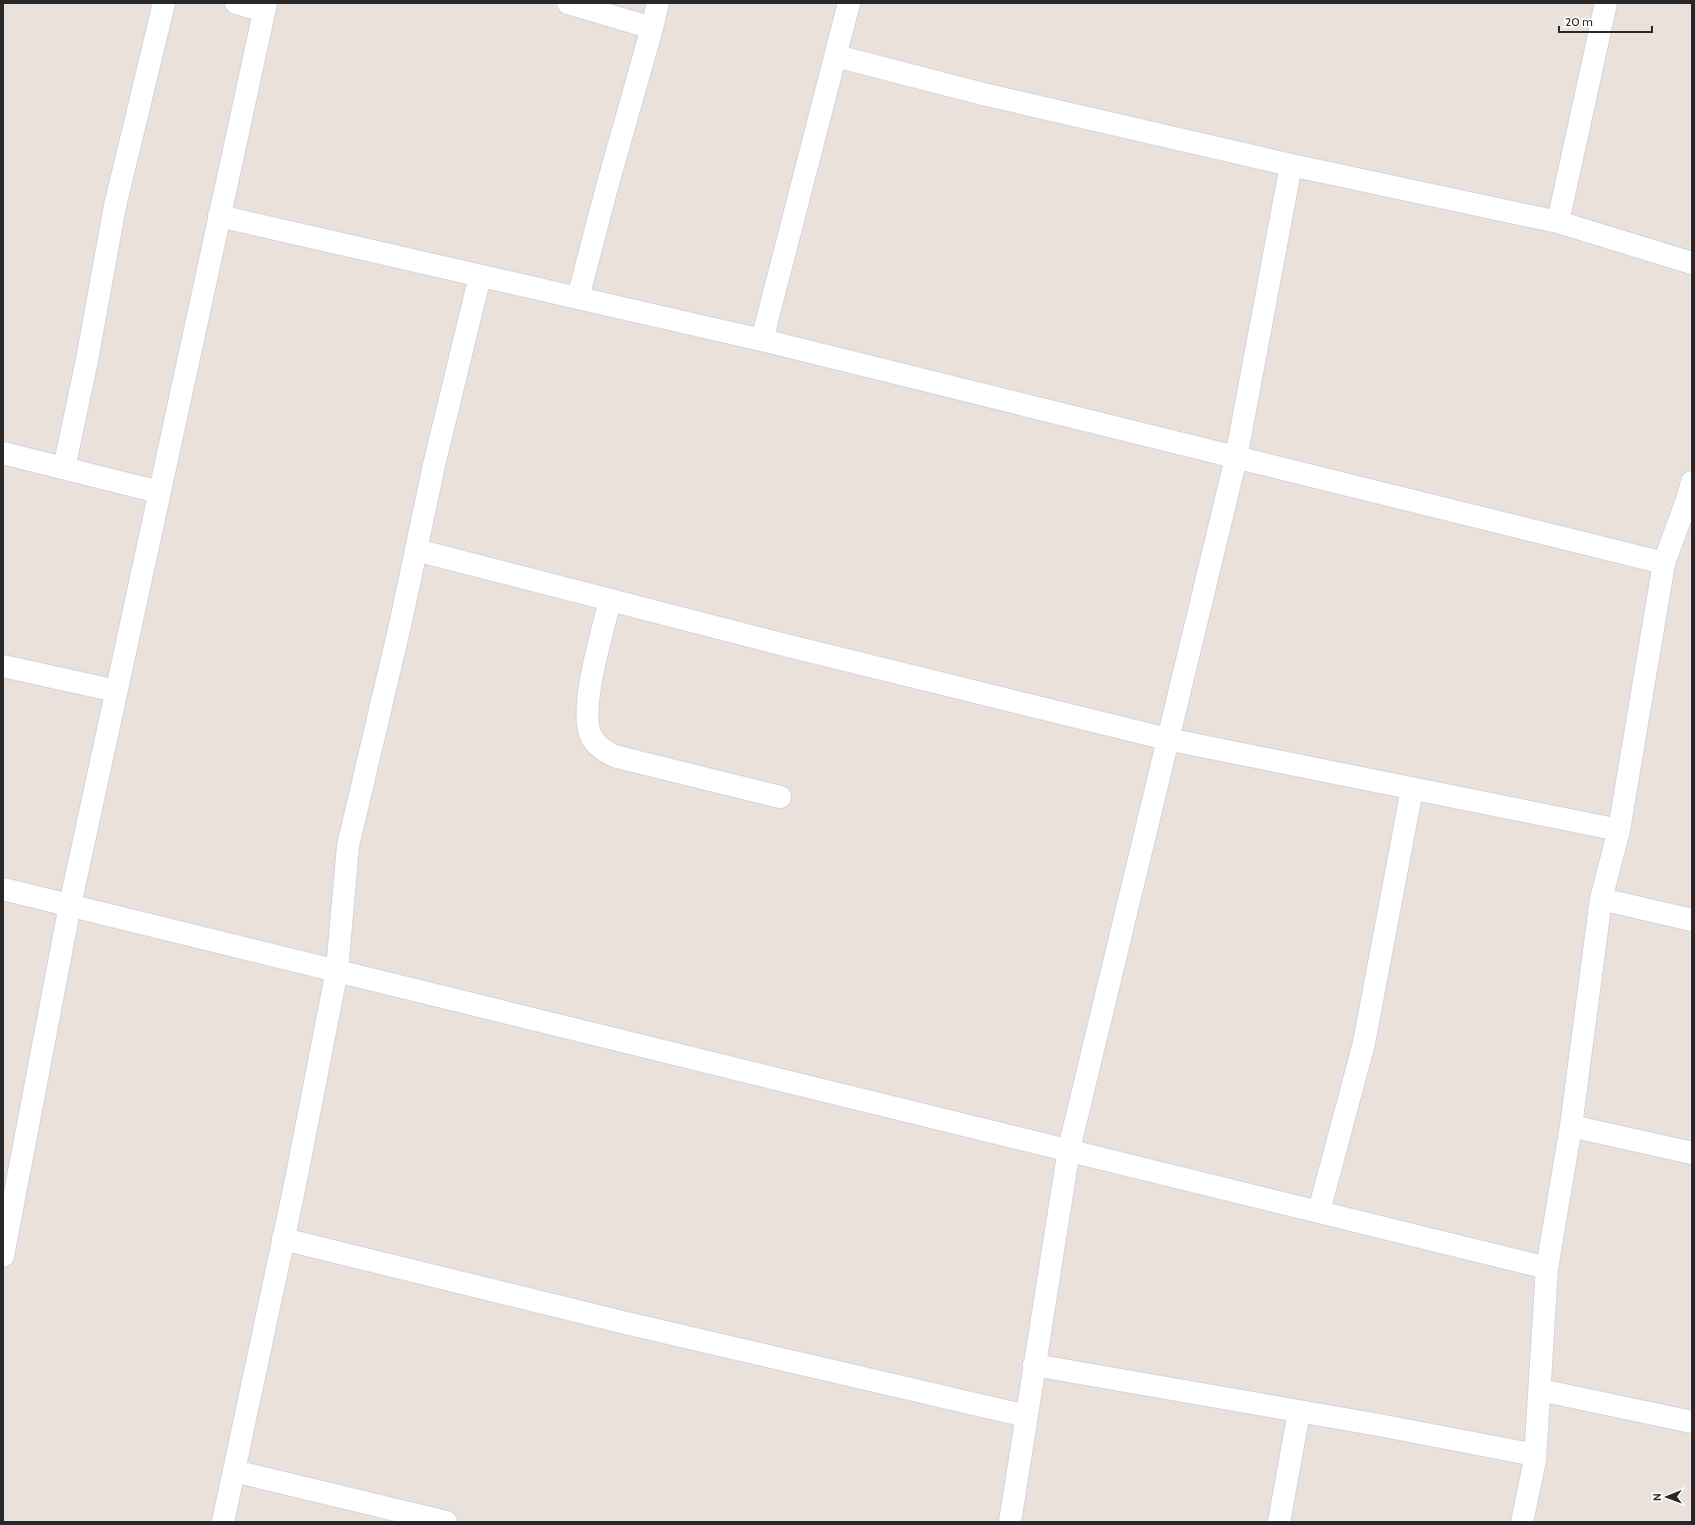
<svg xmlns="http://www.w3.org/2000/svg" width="1695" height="1525" font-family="Cabin,sans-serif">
<rect width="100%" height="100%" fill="#eae2da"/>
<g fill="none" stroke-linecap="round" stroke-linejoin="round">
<g stroke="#d0d4e1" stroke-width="24">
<path id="minor" d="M236,3L264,11
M568,3L652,28L607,187L578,298
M652,28L658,3
M836,56L983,94L1291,165L1558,222L1692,263
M219,216L762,340L1664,563
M1558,222L1606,3
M762,340L849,3
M3,453L159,492
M64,468L87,360L115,206L164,3
M416,550L777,643L1167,739L1619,830
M610,600C603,631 577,712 592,738C597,747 606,751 614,756L780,797
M3,666L116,691
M3,889L1547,1268L1571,1126L1601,899L1619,830L1664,563L1688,497L1692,482
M1601,899L1692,920
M1571,1126L1692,1153
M1319,1211L1364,1043L1412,789
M283,1239L626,1323L1026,1416
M3,1256L70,905L266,3
M1034,1365L1379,1425L1535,1455
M1540,1390L1692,1422
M234,1471L446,1522
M223,1522L295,1185L337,970L348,846L401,621L434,465L480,276
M1010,1522L1069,1149L1236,458L1291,165
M1279,1522L1299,1412
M1522,1522L1535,1460L1547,1268"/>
</g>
<use href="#minor" stroke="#fff" stroke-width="22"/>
</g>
<rect width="1695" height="1525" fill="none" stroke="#282828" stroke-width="8"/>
<g transform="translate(1667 1497) rotate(269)" stroke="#ffffff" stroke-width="3" paint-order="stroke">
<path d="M0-3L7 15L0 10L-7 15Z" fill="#282828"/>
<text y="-6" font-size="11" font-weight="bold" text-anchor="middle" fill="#282828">N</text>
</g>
<path d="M1559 26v6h93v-6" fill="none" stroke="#282828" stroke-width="2"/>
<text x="1565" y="26" font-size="12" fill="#282828" stroke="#ffffff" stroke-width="3" paint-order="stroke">20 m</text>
</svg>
